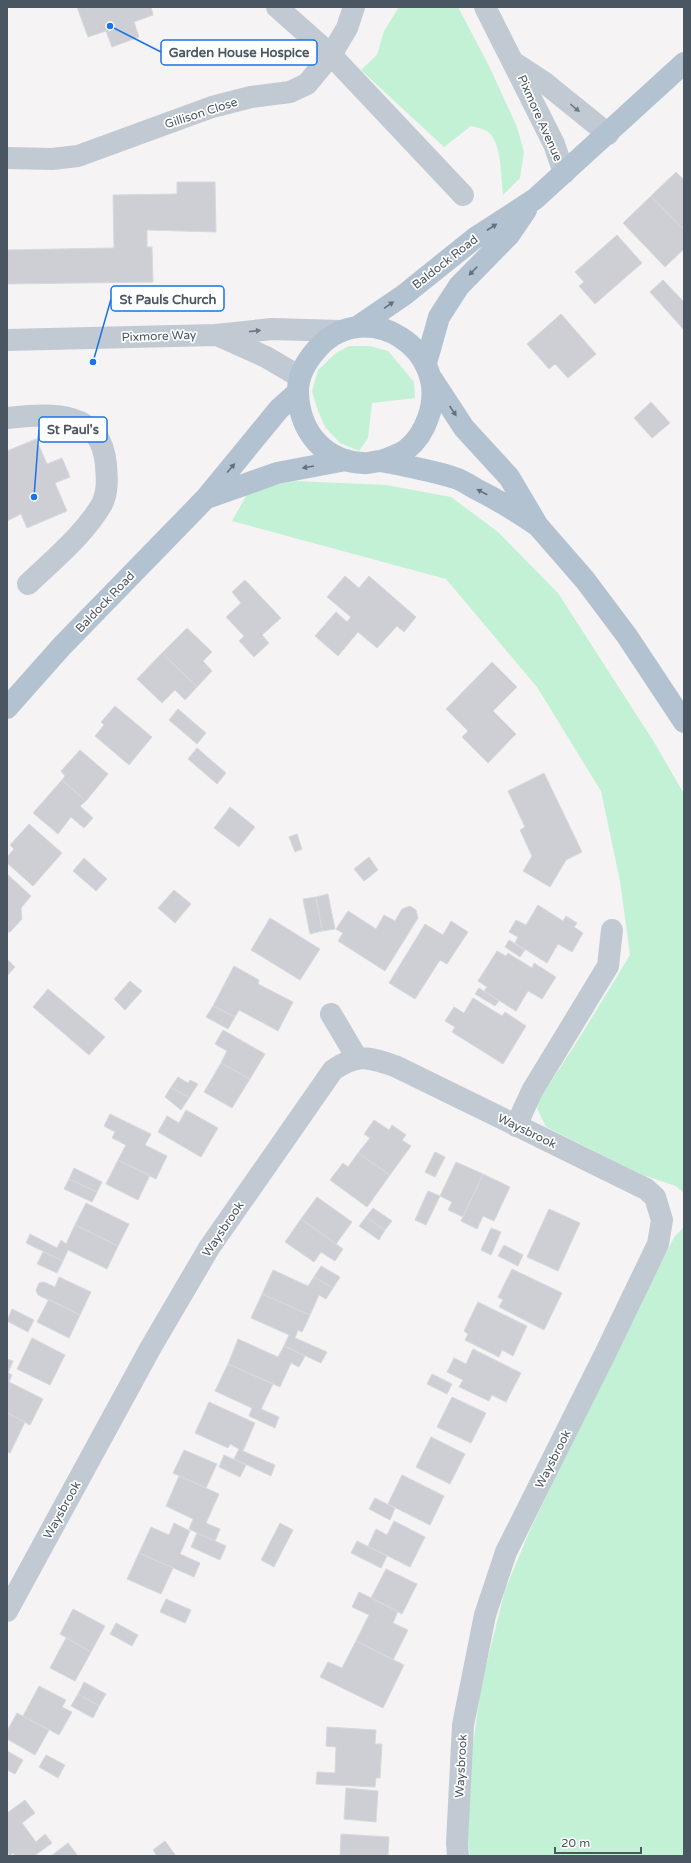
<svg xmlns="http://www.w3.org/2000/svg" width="691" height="1863" font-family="'Varela Round',sans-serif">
<rect width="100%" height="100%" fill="#f5f3f3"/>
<path fill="#c3f1d5" d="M399,7H458L490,68L517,127L524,152L520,178L503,195C501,179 502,142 488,132C484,129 476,127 471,126L444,147L361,70L377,55L384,31Z
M349,346H369L388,351L414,382L415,398L372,403L368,438L359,451L340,443L325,427L317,408L312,391L318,370L336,353Z
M295,481L386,485L451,497L498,532L558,593L654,742L684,794V1193L676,1186L643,1175L546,1127L537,1108L539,1100L585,1029L630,955L620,881L601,791L537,687L446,579L232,521L250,489Z
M684,1227V1856H470L468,1841L470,1767L481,1686L505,1590L530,1530L656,1272L675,1236Z"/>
<path fill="#cdcfd5" stroke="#d7d9de" d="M77,7H151L153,15L134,22L139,37L112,47L106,31L88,37Z
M676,172L684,180V226L682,228L651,196Z
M177,182H215L216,232L147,230V247H152L153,282L7,284V229V250L114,248L113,195L177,194Z
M651,196L684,230V249L665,267L623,223Z
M617,235L642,263L595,304L579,286L584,282L575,272Z
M663,280L684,302V330L650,292Z
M561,314L596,354L568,378L555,364L549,369L527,344Z
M651,402L670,423L652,438L634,418Z
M36,439L47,464L62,458L70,477L55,483L67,511L27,528L21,514L7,521V451Z
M345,576L359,588L369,576L416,617L404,632L397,626L377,648L358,632L338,656L315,636L336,612L347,622L351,617L327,597Z
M245,580L281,618L262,635L269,643L254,657L239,641L244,636L226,617L241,603L232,592Z
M187,628L212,652L203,661L212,671L197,687L162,653Z
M162,653L197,687L185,700L175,690L162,703L137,679Z
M492,662L517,687L493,711L516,734L488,763L462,737L468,731L446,709Z
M115,706L152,737L129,765L95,736L104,725L101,722Z
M178,709L206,733L197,744L169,720Z
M197,748L226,773L217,784L188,759Z
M80,750L108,774L86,801L62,780L65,776L61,771Z
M544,773L582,852L566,860L550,887L523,871L532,856L520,830L525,827L508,791Z
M62,780L86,801L80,806L93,818L84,828L71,817L58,834L33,813Z
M230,807L255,827L239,847L214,828Z
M29,824L62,853L33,886L7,863V857L14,849L10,845Z
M297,834L302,849L295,852L289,837Z
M369,857L378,870L364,881L354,869Z
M84,858L107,879L96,891L73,871Z
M7,874L31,896L21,908L22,919L10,932H7Z
M174,890L191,904L175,923L158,908Z
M328,894L335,929L322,931L316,897Z
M316,897L322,931L310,934L303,899Z
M538,905L563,921L566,916L577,923L574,927L583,933L572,952L558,944L547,963L515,943L518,937L509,932L516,920L526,925Z
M410,906L416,910L418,918L385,971L338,941L343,933L336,929L348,911L376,929L384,915L395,921L402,909Z
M270,918L320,949L300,980L251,950Z
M451,921L468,932L447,964L440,960L415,999L389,983L425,924L443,935Z
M509,940L525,950L520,957L505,947Z
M497,951L506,956L508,953L532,968L534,963L556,977L542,999L528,991L516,1011L484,991L487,987L478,981Z
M7,959L15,967L7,976Z
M234,966L259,980L258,984L293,1002L278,1031L239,1010L235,1017L213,1006Z
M130,981L142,991L125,1010L114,999Z
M479,988L499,1001L495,1006L475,994Z
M48,989L105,1037L89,1055L33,1007Z
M473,998L502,1016L505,1012L526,1026L503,1064L452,1032L455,1027L445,1021L454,1007L464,1013Z
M213,1006L235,1017L228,1029L206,1017Z
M223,1030L265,1054L250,1079L221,1063L227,1051L215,1044Z
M221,1063L250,1079L232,1108L204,1092Z
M178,1077L188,1083L190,1080L198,1084L189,1098L171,1087Z
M171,1087L189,1098L181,1110L165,1097Z
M186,1110L218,1128L201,1157L158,1132L167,1116L179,1123Z
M110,1114L151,1134L145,1145L167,1156L156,1179L118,1160L126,1145L112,1138L115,1132L104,1126Z
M374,1120L389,1130L392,1125L406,1135L402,1140L411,1146L390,1175L358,1153L370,1138L364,1134Z
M435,1152L445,1157L435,1177L425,1172Z
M358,1153L390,1175L367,1207L330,1180L343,1163L348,1167Z
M118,1160L150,1175L138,1200L106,1184Z
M456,1162L483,1174L463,1217L448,1210L452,1202L440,1196Z
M74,1168L102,1182L97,1192L69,1179Z
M483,1174L510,1187L494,1221L483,1216L477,1229L461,1221Z
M69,1179L97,1192L92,1202L64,1189Z
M428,1191L440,1196L426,1225L415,1220Z
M317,1197L352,1222L336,1244L301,1219Z
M86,1203L129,1224L118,1246L75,1225Z
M373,1208L392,1221L385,1230L366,1217Z
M549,1209L580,1223L558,1271L527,1257Z
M366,1217L385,1230L379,1240L359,1226Z
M301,1219L343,1249L335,1261L321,1252L314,1262L285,1242Z
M75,1225L118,1246L107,1269L68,1250L63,1261L26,1243L30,1234L57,1248L61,1240L66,1244Z
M491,1228L501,1232L491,1255L481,1250Z
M504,1245L523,1255L518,1266L498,1256Z
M43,1252L63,1261L57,1273L37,1264Z
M321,1266L340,1277L333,1288L314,1277Z
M512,1269L562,1293L544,1330L499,1307L503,1300L498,1297Z
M273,1270L308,1286L314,1277L333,1288L326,1299L319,1295L310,1315L262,1294Z
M59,1277L91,1292L80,1315L38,1295L36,1290L39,1283L44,1282L55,1287Z
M262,1294L310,1315L302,1332L298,1330L295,1338L327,1352L321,1363L284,1346L289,1335L251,1318Z
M49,1299L80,1315L69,1338L37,1322Z
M478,1302L527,1326L513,1356L502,1350L499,1357L465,1340L468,1334L464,1331Z
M12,1309L34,1320L28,1332L7,1321Z
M32,1338L65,1355L50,1385L17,1369Z
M238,1339L278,1357L284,1346L305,1356L299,1367L291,1363L280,1387L228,1364Z
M473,1349L521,1373L506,1402L492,1395L489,1401L459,1387L463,1380L447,1372L454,1358L466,1364Z
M7,1359L13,1361L8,1373L7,1372Z
M228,1364L273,1384L261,1409L279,1417L275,1428L249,1416L252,1408L215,1391Z
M7,1372L12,1375L9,1382L43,1399L30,1425L7,1413Z
M432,1374L452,1384L447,1394L427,1384Z
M452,1397L486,1413L471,1443L437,1427Z
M209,1402L255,1423L243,1451L275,1465L271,1476L234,1459L239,1449L230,1444L228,1448L195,1433Z
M7,1413L25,1422L10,1453L7,1452Z
M431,1437L465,1454L450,1484L416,1467Z
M184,1450L217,1464L206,1488L173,1473Z
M224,1455L246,1465L240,1477L219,1467Z
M402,1475L444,1496L430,1525L388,1504Z
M179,1476L219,1494L206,1523L220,1529L215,1541L189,1529L193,1519L166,1506Z
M375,1498L395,1508L390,1520L369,1509Z
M394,1521L425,1537L410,1567L368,1546L376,1529L387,1535Z
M174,1523L190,1531L180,1554L200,1563L194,1577L139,1553L151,1527L169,1535Z
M280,1523L293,1530L274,1567L261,1560Z
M197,1533L226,1546L220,1560L191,1547Z
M357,1541L387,1556L381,1568L351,1553Z
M139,1553L173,1568L161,1594L127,1579Z
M386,1569L417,1584L402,1614L371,1598Z
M359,1592L398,1611L393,1623L408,1630L393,1660L356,1641L369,1615L352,1607Z
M166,1599L191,1610L185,1623L160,1612Z
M73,1609L105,1626L91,1652L60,1634Z
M116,1623L138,1635L132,1646L110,1634Z
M66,1638L91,1652L75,1681L50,1668Z
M356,1641L404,1665L383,1708L320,1677L328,1662L342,1668Z
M84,1682L106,1694L99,1706L78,1694Z
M39,1686L66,1700L62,1707L72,1712L59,1735L23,1716Z
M78,1694L99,1706L93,1718L71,1706Z
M17,1713L49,1730L35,1755L7,1739V1731Z
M327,1727L376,1730L375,1744H382L380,1778H376L375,1787L316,1784L317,1772L335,1773L336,1747L326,1746Z
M7,1751L23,1760L15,1774L7,1770Z
M46,1755L65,1765L58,1778L39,1767Z
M346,1788L378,1791L376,1822L344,1819Z
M25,1800L35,1813L22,1823L36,1842L45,1834L52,1843L34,1856H15L13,1853L10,1856L7,1852V1813Z
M341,1834L389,1837L388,1856H340Z
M165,1841L176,1856H157L153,1850Z
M68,1843L78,1856H51Z"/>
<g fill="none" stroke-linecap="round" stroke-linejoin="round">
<path stroke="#c1cad2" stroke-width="22" d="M277,7L331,55L463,195
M485,7L554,144L564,173
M516,64L545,83L608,134
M7,158L52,159L78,156L212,107L251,97L290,92L307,84L331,55L347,28L354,7
M217,335L266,357L300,377
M7,340L216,335L272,329L342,331
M7,418C50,414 101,408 106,465C107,478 108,492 102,504C84,535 54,559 28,584
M331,1014L357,1058
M516,1126L532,1091L608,966L612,930
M7,1611L151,1347L209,1248L333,1070C358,1053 368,1057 395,1066L646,1189L655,1197L662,1220L658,1244L605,1354L506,1552L485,1615L463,1725L457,1843L458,1856"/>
<path stroke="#b3c2d1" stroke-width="22" d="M357,327L404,295L475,238L535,199L684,63
M426,363L439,317L459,286L509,235L526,210
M432,379L464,428L509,477L538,526L585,580L627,636L684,722
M381,461C389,458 399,455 406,450C416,442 424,430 428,418C453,349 366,295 318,348C307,360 297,376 298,394C300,431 323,461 363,463C369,464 375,461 381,461C388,462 395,464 402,465C419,469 438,472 455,478C462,480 469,485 476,489C498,500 518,512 538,526
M207,498L277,473L346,460
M7,708L62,646L206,498L279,409L298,392"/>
</g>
<defs><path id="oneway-solid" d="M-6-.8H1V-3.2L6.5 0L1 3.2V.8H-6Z"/></defs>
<g fill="#6e7983">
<use href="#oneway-solid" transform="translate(575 108) rotate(39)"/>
<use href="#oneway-solid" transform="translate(255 331) rotate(-6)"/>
</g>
<g fill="#64717d">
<use href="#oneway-solid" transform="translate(492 227) rotate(-33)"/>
<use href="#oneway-solid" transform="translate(473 271) rotate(134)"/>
<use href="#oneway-solid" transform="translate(389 305) rotate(-35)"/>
<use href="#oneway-solid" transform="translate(453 411) rotate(56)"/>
<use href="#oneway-solid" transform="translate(308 467) rotate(170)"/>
<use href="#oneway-solid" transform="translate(231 468) rotate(-50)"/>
<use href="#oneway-solid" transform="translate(482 492) rotate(-152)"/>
</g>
<g text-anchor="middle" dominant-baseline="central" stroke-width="3.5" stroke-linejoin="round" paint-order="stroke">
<g font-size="12" fill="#4a5661" stroke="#fff">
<text transform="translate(201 113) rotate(-18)">Gillison Close</text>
<text transform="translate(540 118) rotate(66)">Pixmore Avenue</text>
<text transform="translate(445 262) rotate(-38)">Baldock Road</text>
<text transform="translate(159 336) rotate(-2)">Pixmore Way</text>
<text transform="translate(105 602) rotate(-46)">Baldock Road</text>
<text transform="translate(527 1131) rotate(26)">Waysbrook</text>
<text transform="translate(223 1229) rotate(-56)">Waysbrook</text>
<text transform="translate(553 1459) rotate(-63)">Waysbrook</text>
<text transform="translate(62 1510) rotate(-61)">Waysbrook</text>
<text transform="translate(461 1766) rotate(-87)">Waysbrook</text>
</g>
</g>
<path fill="none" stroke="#1a73e8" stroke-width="1.5" d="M110 26L161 52M93 362L111 299M34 497L39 430"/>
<g fill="#1a73e8" stroke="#fff" stroke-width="1.5">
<circle cx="110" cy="26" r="4"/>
<circle cx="93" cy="362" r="4"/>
<circle cx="34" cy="497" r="4"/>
</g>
<g fill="#fff" stroke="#1a73e8" stroke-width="1.5">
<rect x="161" y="40" width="156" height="25" rx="4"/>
<rect x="111" y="286" width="113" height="25" rx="4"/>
<rect x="39" y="417" width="68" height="25" rx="4"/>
</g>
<g font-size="13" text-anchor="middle" font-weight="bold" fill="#4a5661">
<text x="239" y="57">Garden House Hospice</text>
<text x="168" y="304">St Pauls Church</text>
<text x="73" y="434">St Paul's</text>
</g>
<rect width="691" height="1863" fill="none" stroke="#4a5661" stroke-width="16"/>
<path d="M555 1847v6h86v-6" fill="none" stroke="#4a5661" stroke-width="2"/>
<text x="561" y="1847" font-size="12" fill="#4a5661" stroke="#ffffff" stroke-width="3" paint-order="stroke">20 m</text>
</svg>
